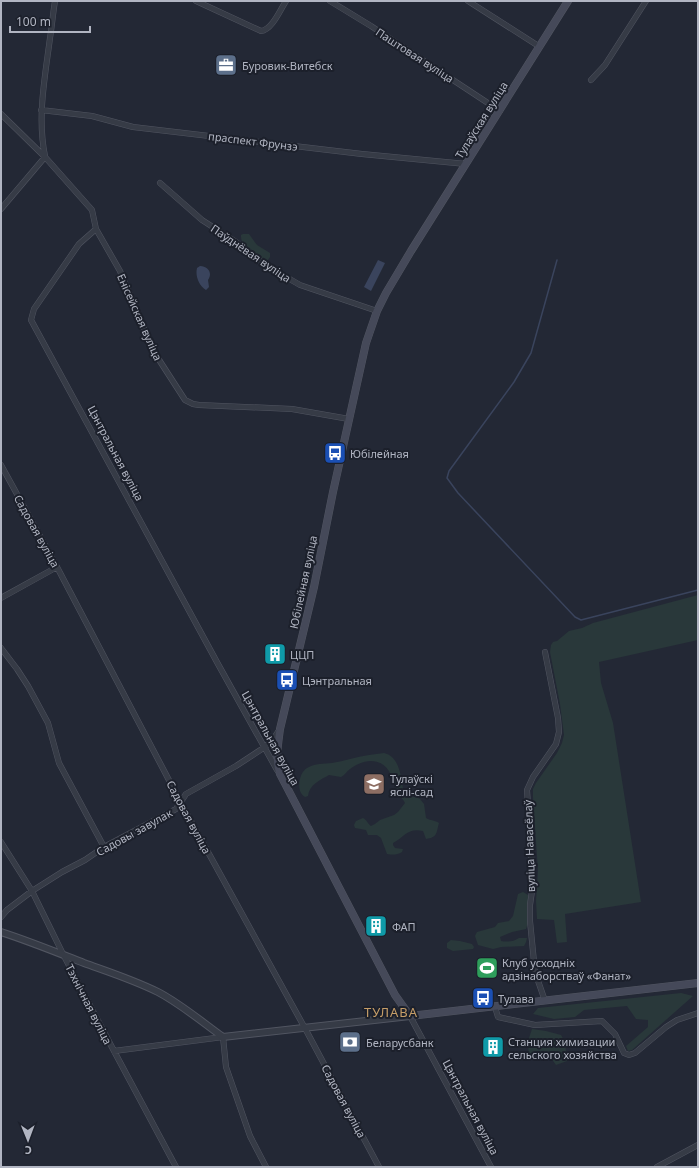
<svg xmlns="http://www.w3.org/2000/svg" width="699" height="1168" font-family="'Noto Sans',sans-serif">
<rect width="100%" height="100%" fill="#232835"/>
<path fill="#29383a" d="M243,234H249L257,245L270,253V257L268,260L263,261C255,255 240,247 241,235Z
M698,595V640L599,662L601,683L613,723L641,902L565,914L567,942L557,943L554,920L537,919L536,901L538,871L533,797V789L536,783L557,753L562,743L564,735L560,704L550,652L551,645L553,642L557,641L569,631L582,628L593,623Z
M384,753C401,757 401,780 404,794L406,797H416L420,799L424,804L426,818C431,821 435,820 439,823C436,833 438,837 426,839L423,831C407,828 406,836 393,843V845L395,848L403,849L402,852C397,855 393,855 387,854L381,838L377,835H368L366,830L355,828L354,825L356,821L363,818C367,820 367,823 371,826L375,824L380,820L394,815L398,812L405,803C403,798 398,796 396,791C394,784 392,777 389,771C379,756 362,760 350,769C347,771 345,775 341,777L329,775C320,780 309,785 308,796L305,797C304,796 302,795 301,793C297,786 300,772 307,768C315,763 324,764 332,763C344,761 356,757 369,755C374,754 379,754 384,753Z
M523,892L528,895V923L526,929L512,932L500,937L501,941C507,942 513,942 519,938H527L526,942L524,946L501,947L493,949L478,945L475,936L477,932L495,927L498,923L509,921L513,916L518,894Z
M451,940L460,941L472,944L474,947L473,949L453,951L447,948V943Z
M681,993L693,996L632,1050L628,1051L626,1046L648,1027V1020L636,1019L627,1006L584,1010L575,1017L554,1019L533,1014L538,1008Z
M532,1029L546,1031L561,1035L565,1042L567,1061L556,1065L549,1055L535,1059L528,1056L529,1038Z"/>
<path fill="#3a445d" d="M378,260L385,263L371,291L364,287Z
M200,266C208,266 213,273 208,280L209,287L206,290C199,286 195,276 197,268Z"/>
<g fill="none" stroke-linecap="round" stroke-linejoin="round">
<path stroke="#3a445d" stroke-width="1.5" d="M557,260L531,353L514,382L449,471L447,478L458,493L575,617L581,620L698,590"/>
<g stroke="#515561" stroke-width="6">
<path id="minor" d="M196,1L261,31C272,30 280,10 286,1
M330,1L371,26L500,111
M468,1L540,47
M591,80L605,65L646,1
M41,110L92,116L133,127L362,154L466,164
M1,114L45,157L92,210L96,229L120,271L154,352L185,400L193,404L199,405L292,409L349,419
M45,156C37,117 45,77 50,38C52,26 53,13 55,1
M160,183L202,220L236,242L267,266L300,285L377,311
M1,209L45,157
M96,229L79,244L34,309L31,320L218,664L277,770
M1,465L57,567L181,803L307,1032L379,1167
M1,598L57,567
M1,648L17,669L28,686L48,723L59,763L104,847
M1,842L32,891L63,954L114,1051L176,1167
M1,917L7,910L32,891L62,872L85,860L104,847L176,809L186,794L236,766L265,747L274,738L278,732
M545,1001L535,972L530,921V905L533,884L527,790L533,777L556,744L559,732L558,718L545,652
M495,1007L498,1017L535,1025L602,1021L615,1034L624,1053L629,1055L635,1053L666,1027L677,1020L698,1013
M410,1016L491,1167
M114,1051L223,1037L226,1067L250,1136L266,1167
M657,1167L698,1145"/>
</g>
<g stroke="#515561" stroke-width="8">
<path id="tertiary" d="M1,932C29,941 56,952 84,963C109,972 134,980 158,992C181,1004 202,1022 223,1037L410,1016"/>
</g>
<g stroke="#515561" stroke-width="8">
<path id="secondary" d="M568,1L411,251L386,293L377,311L366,343L333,492L314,587L280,729C278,745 275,759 280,774L395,995L410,1016L698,983"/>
</g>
<use href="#minor" stroke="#363b46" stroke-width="5"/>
<use href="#tertiary" stroke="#363b46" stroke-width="6"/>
<use href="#secondary" stroke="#454959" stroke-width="7"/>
</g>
<defs>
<g id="office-square" transform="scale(1.15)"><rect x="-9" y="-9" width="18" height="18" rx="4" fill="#5c6f8a" stroke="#1c202b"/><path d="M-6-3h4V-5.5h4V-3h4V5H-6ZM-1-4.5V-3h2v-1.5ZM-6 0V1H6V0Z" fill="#fff"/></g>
<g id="bus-square" transform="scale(1.15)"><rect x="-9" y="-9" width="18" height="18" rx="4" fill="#1a4fb4" stroke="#1c202b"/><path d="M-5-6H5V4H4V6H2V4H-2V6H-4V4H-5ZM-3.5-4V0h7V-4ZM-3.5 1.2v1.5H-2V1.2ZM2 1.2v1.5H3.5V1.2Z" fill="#fff"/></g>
<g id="building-square" transform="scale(1.15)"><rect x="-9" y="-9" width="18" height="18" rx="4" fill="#0f9aa8" stroke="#1c202b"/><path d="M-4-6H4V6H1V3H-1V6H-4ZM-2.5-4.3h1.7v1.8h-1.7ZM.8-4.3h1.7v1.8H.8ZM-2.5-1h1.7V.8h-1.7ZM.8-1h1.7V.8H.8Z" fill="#fff"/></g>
<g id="school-square" transform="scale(1.15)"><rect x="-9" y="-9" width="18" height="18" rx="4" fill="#8d6e63" stroke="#1c202b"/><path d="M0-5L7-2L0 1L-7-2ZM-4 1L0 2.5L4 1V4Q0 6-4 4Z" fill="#fff"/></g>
<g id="stadium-square" transform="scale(1.15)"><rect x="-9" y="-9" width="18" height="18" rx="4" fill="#2e9e5b" stroke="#1c202b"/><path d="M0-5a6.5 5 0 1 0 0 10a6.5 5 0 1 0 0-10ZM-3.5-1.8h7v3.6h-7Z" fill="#fff"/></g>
<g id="bank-square" transform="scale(1.15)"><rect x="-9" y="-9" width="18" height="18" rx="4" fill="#5c6f8a" stroke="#1c202b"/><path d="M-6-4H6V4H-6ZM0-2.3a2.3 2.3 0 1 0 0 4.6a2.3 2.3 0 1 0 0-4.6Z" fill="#fff"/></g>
</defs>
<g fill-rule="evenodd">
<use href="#office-square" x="226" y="65"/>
<use href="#bus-square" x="335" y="453"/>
<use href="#building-square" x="275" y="654"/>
<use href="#bus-square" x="287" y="680"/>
<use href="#school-square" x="374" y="784"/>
<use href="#building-square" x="376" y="926"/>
<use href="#stadium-square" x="487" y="968"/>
<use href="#bus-square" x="483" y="998"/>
<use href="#bank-square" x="350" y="1042"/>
<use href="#building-square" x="493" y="1047"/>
</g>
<g text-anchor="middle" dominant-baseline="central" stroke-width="4" stroke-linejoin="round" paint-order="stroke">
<g font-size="11" fill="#b1b5c2" stroke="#1c202b">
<text transform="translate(415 55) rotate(33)">Паштовая вуліца</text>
<text transform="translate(481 120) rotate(-58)">Тулаўская вуліца</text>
<text transform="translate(253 141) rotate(7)">праспект Фрунзэ</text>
<text transform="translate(251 253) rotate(34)">Паўднёвая вуліца</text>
<text transform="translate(140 317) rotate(66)">Енісейская вуліца</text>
<text transform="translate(116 453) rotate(62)">Цэнтральная вуліца</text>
<text transform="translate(37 531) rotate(61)">Садовая вуліца</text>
<text transform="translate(303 582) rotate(-78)">Юбілейная вуліца</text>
<text transform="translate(271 738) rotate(61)">Цэнтральная вуліца</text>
<text transform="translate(189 817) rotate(62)">Садовая вуліца</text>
<text transform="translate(134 832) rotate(-29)">Садовы завулак</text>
<text transform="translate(529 846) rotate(-92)">вуліца Навасёлаў</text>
<text transform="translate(89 1004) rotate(63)">Тэхнічная вуліца</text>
<text transform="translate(344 1101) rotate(62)">Садовая вуліца</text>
<text transform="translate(471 1107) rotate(62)">Цэнтральная вуліца</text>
</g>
<g font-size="11" fill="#b1b5c2" stroke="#1c202b" text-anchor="start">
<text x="242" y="65">Буровик-Витебск</text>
<text x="350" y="453">Юбілейная</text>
<text x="290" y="654">ЦЦП</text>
<text x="302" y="680">Цэнтральная</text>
<text x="390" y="778">Тулаўскі<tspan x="390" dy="13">яслі-сад</tspan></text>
<text x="392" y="926">ФАП</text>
<text x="502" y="962">Клуб усходніх<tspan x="502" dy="13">адзінаборстваў «Фанат»</tspan></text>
<text x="498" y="998">Тулава</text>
<text x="508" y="1041">Станция химизации<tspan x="508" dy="13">сельского хозяйства</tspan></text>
<text x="366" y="1042">Беларусбанк</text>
</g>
<g font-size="13" letter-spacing="1" fill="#c69e68" stroke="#1c202b">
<text x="391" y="1012">ТУЛАВА</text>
</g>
</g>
<rect width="699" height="1168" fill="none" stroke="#b1b5c2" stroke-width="4"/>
<g transform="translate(28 1140) rotate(179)" stroke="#1c202b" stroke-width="3" paint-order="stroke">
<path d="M0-3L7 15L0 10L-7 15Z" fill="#b1b5c2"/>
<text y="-6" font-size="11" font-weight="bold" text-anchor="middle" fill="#b1b5c2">С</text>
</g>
<path d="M10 26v6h80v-6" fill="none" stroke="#b1b5c2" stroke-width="2"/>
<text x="16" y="26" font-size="12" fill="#b1b5c2" stroke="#1c202b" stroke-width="3" paint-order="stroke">100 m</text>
</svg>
